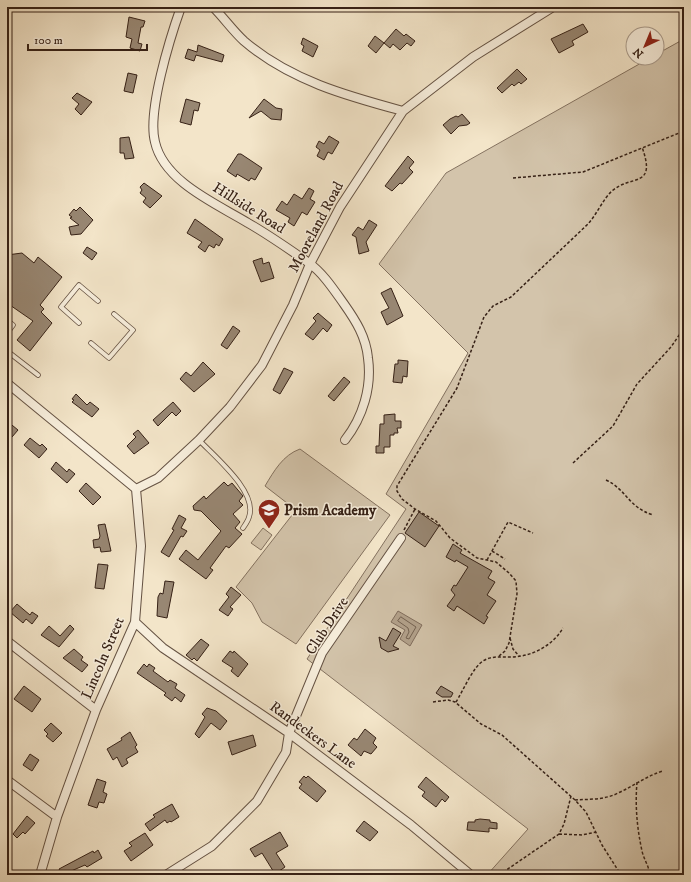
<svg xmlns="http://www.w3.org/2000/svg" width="691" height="882" font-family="'IM FELL DW Pica',serif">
<rect width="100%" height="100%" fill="#f3e5c9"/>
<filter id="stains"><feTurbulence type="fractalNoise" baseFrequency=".005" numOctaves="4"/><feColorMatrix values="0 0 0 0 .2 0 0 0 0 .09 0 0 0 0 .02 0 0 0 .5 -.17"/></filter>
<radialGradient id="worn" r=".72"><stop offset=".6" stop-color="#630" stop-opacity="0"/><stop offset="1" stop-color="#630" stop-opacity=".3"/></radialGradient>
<path fill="#d3c4ab" stroke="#847260" d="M684,39V875H487L528,829L307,659L406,509L386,494L468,353L379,264L446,173L650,58H657V54Z
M300,449L390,515L296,644L262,622L252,603L236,587L296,510L265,486C274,471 283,455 300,449Z
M263,528L272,535L261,550L251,543Z"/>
<path fill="#b3a28c" stroke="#816e5d" d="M398,611L422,625L410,646L400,639L405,630L391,622Z"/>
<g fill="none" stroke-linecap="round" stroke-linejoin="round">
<path stroke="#746251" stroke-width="1" d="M401,617L416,627L409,639L406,638L409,632L408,628L398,621Z"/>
</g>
<path fill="#988773" stroke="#362116" d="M129,17L145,21L143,27H141L138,43L142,44L140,51L130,48L132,39L126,37Z
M583,24L588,32L572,41L574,45L559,53L551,39Z
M396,29L404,36L406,34L415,41L411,46L407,43L400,50L393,44L390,48L384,43L376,53L368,46L375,36L384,43Z
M303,38L318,46L313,57L302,51L304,46L301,44Z
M198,45L224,55L222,62L196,55L194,61L185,58L188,49L197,52Z
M517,69L527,79L521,84L519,82L514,86L512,84L502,93L497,88Z
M128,73L137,75L133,93L124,91Z
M77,93L92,102L81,115L75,109L79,104L72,98Z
M186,99L200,103L198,111L194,110L191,125L180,122Z
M264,99L276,108L282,109L281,120L271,119L261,111L249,118Z
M462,114L470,123L467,125L459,126L451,134L443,125L450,119L456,116L458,117Z
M329,136L339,142L332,154L328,152L324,160L317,156L320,150L316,147L319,141L324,144Z
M129,137L134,158L125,159L124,153H120V138Z
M238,154H241L262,168L255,180L251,178L249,181L237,174L236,177L227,171Z
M408,156L414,162L409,168L413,172L402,184L400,183L392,191L385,186Z
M144,183L162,196L150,208L143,202L146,198L140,193L142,190L140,187Z
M309,188L314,191L310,199L315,202L307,215L302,212L294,226L288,222L290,218L276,210L282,201L287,205L294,194L302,199Z
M80,207L93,220L81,234L71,235L69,227L79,225L70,218L72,217L69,215L74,209L76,211Z
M195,219L223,239L219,246L216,244L214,248L209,245L205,252L198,247L202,242L187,233Z
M369,220L377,225L366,242L369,251L359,254L356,237L352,235L358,227L363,230Z
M87,247L97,253L92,260L83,253Z
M22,253L34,263L38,257L62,277L40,305L44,309L41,312L52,323L30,351L17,340L33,321L7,303V255Z
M262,258L263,264L269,262L274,278L261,282L253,261Z
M391,288L403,316L387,325L381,312L389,308L381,293Z
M318,313L332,325L327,332L323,328L313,340L305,334L316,321L313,318Z
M233,326L240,331L227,349L221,345Z
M398,360L408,361L407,377L403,376L402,383L393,382L395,364H398Z
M203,362L215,374L194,392L180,379L186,372L191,376Z
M284,368L293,372L280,394L273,390Z
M344,377L350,382L334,401L328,396Z
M76,394L87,405L90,402L99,409L92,417L72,402L74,400L72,399Z
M173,402L181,411L176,416L172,412L158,426L153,420Z
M395,414V421H401V428H397L398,433H394V435H390V447H384V453H376V446H379L380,424H384V415Z
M7,421L18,430L12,437L7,433Z
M138,430L149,443L134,454L127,446L136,437L133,434Z
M30,438L40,446L42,444L47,449L39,458L24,445Z
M56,462L67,472L69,469L75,474L67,483L51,469Z
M224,482L228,486L232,483L243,496L239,501L243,505L233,514L240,522L235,528L242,534L229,548L226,546L210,568L213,570L206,579L179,559L186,550L198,560L221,531L201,511L194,510L193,506L204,496L206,499Z
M86,483L101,497L93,505L79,491Z
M419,512L439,526L425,547L405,533Z
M179,515L186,519L181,528L187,531L183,537L181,536L169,557L161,552L174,530L172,529Z
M105,524L111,551L101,552L100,547L94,548L93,540L99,539L100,536L98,525Z
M453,544L462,550L460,553L492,571L488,578L495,582L487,595L496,601L486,616L488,617L484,624L457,606L454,611L447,606L455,595L451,590L454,585L456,586L468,567L456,560L455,562L446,557Z
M98,564L108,565L104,589L95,588Z
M165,581L174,582L167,618L157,616L158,597L160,593L163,594Z
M231,587L241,595L230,607L233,609L228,616L219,610L229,597L226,594Z
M17,604L30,615L32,612L38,616L32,624L26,619L23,623L10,612Z
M70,625L74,629L59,647L41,635L49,626L60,636Z
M393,628L401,633L393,646L399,649L388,652L381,648L379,637L386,641Z
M201,639L209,645L197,661L194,658L192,660L186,655Z
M74,649L83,657L81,660L88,665L82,672L63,658Z
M230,651L233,653L234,651L248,664L238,677L231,671L233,668L222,661Z
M144,664L147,667L149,664L155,668L153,671L168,682L170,680L177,684L175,688L185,695L181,702L175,697L172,701L164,695L166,693L137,673Z
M24,686L41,699L32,712L14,699Z
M441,686L453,693L451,697H442L436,693Z
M207,708L216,711L227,721L220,730L211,723L199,738L195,734L205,717L202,714Z
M51,723L62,733L53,742L46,736L48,734L44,730Z
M365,729L376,738L373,743L377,747L371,754L364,751L361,756L348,745L354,738L357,740Z
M130,732L137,745L135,747L138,752L126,759L128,763L122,767L117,757L113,760L107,749L122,740L121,738Z
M253,735L256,746L232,755L228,742Z
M30,754L39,760L32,771L23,765Z
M304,776L306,778L308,776L326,791L317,802L299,788L302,784L299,782Z
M426,777L449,797L445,802L442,799L436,807L422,796L425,792L418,787Z
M97,779L106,782L103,792L107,794L104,803L99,802L97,808L88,805Z
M172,804L179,817L171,822L170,821L167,823L165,820L150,831L145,824L155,817L153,815Z
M27,816L35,823L25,834L23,832L17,838L13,834Z
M480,819L490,820V822L497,823V829L489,828V832L467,830L468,822H475V820Z
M364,821L378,832L370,841L356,831Z
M280,832L288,846L276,853L285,867L275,874L262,853L255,857L250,849Z
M145,833L153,845L131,861L124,851L132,846L129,843Z
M98,850L102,858L87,867L85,865L62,875L59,869L93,851L94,853Z"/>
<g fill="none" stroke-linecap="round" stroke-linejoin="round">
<g stroke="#655243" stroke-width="5.5">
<path id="lane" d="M7,320L13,325L7,333
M79,323L61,307L79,285L98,301
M91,343L109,358L133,330L114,314
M7,351L38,375
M199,440C215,457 258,492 249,517C248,521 245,525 243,528"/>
</g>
<g stroke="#655243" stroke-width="10">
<path id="street" d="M181,7C170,38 147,112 155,142C164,182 217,204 248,223C269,235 289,249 309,263C323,273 334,290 344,304C356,321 366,337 368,358C372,387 363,417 345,440
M213,7C224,18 233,31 244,41C289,80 347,96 403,111
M7,383L136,489L141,546L135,622L96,710L57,817L40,875
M136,489L158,478L199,440L230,407L262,365L293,305L310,264L340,207L403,111L473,57L553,7
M135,622L163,648L289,733L411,825L471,875
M7,641L96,710
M7,780L57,817
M166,875L212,846L257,801L286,752L289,733L322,653L401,538"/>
</g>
<path stroke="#362116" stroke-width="1.5" stroke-dasharray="3 2" stroke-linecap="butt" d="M513,178L583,172L684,131
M573,463L613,426L637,384L671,347L684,328
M606,480C627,490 628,507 653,515
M404,530L415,509
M492,551L505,559
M487,560L508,522L533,533
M510,638L513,649L519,656
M499,656L505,651L509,643L517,594L516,581L509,573L496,562L477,558L450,538L436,521L415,509L402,499L397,491V486L457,388L484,317L493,306L511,297L588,224C597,214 603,199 612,191C631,174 657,189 642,147
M433,702L448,700L455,702L481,724L502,735L575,800L586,812L602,845L621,875
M456,702C463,691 473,667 483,661C491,656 499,657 507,657C529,658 552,647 563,628
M637,782C635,806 637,828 642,851C644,860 649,866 650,875
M575,800C589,799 605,800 618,793C634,786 646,776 663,771
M559,834L582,835L596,832
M499,875L559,834L564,824L571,796"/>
<use href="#lane" stroke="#f7eedc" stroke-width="4"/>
<use href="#street" stroke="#f7eedc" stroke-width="8"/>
</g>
<defs>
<g id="school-pin" transform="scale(1.15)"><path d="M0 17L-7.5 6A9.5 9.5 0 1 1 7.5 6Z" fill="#8f2418" stroke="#f7eedc"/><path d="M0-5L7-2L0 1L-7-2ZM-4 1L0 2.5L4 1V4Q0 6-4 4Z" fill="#fff"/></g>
</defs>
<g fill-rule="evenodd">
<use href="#school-pin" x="269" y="510"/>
</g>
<g text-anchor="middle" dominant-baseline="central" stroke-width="3" stroke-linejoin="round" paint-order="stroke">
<g font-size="15" fill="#362116" stroke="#f7eedc">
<text transform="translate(249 208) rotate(32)">Hillside Road</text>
<text transform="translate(316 227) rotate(-62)">Mooreland Road</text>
<text transform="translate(327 626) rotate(-57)">Club Drive</text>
<text transform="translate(103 658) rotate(-67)">Lincoln Street</text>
<text transform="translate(313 735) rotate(36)">Randeckers Lane</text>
</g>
<g font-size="15" font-weight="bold" fill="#362116" stroke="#f7eedc" text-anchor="start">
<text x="284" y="510">Prism Academy</text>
</g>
</g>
<rect width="691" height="882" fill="none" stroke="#f3e5c9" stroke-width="24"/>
<rect x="8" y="8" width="675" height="866" fill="none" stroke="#362116" stroke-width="2"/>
<rect x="12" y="12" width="667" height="858" fill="none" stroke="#362116"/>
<g transform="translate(645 46) rotate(224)"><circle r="19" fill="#f7eedc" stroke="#aa9c8d"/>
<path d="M0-3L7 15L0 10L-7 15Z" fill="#8f2418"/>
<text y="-6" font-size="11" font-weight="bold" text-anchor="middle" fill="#362116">N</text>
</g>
<path d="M28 44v6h119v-6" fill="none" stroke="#362116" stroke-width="2"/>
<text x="34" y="44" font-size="12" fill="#362116" stroke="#f7eedc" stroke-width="3" paint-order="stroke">100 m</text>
<rect width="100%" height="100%" filter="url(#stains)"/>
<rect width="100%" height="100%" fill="url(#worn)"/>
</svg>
